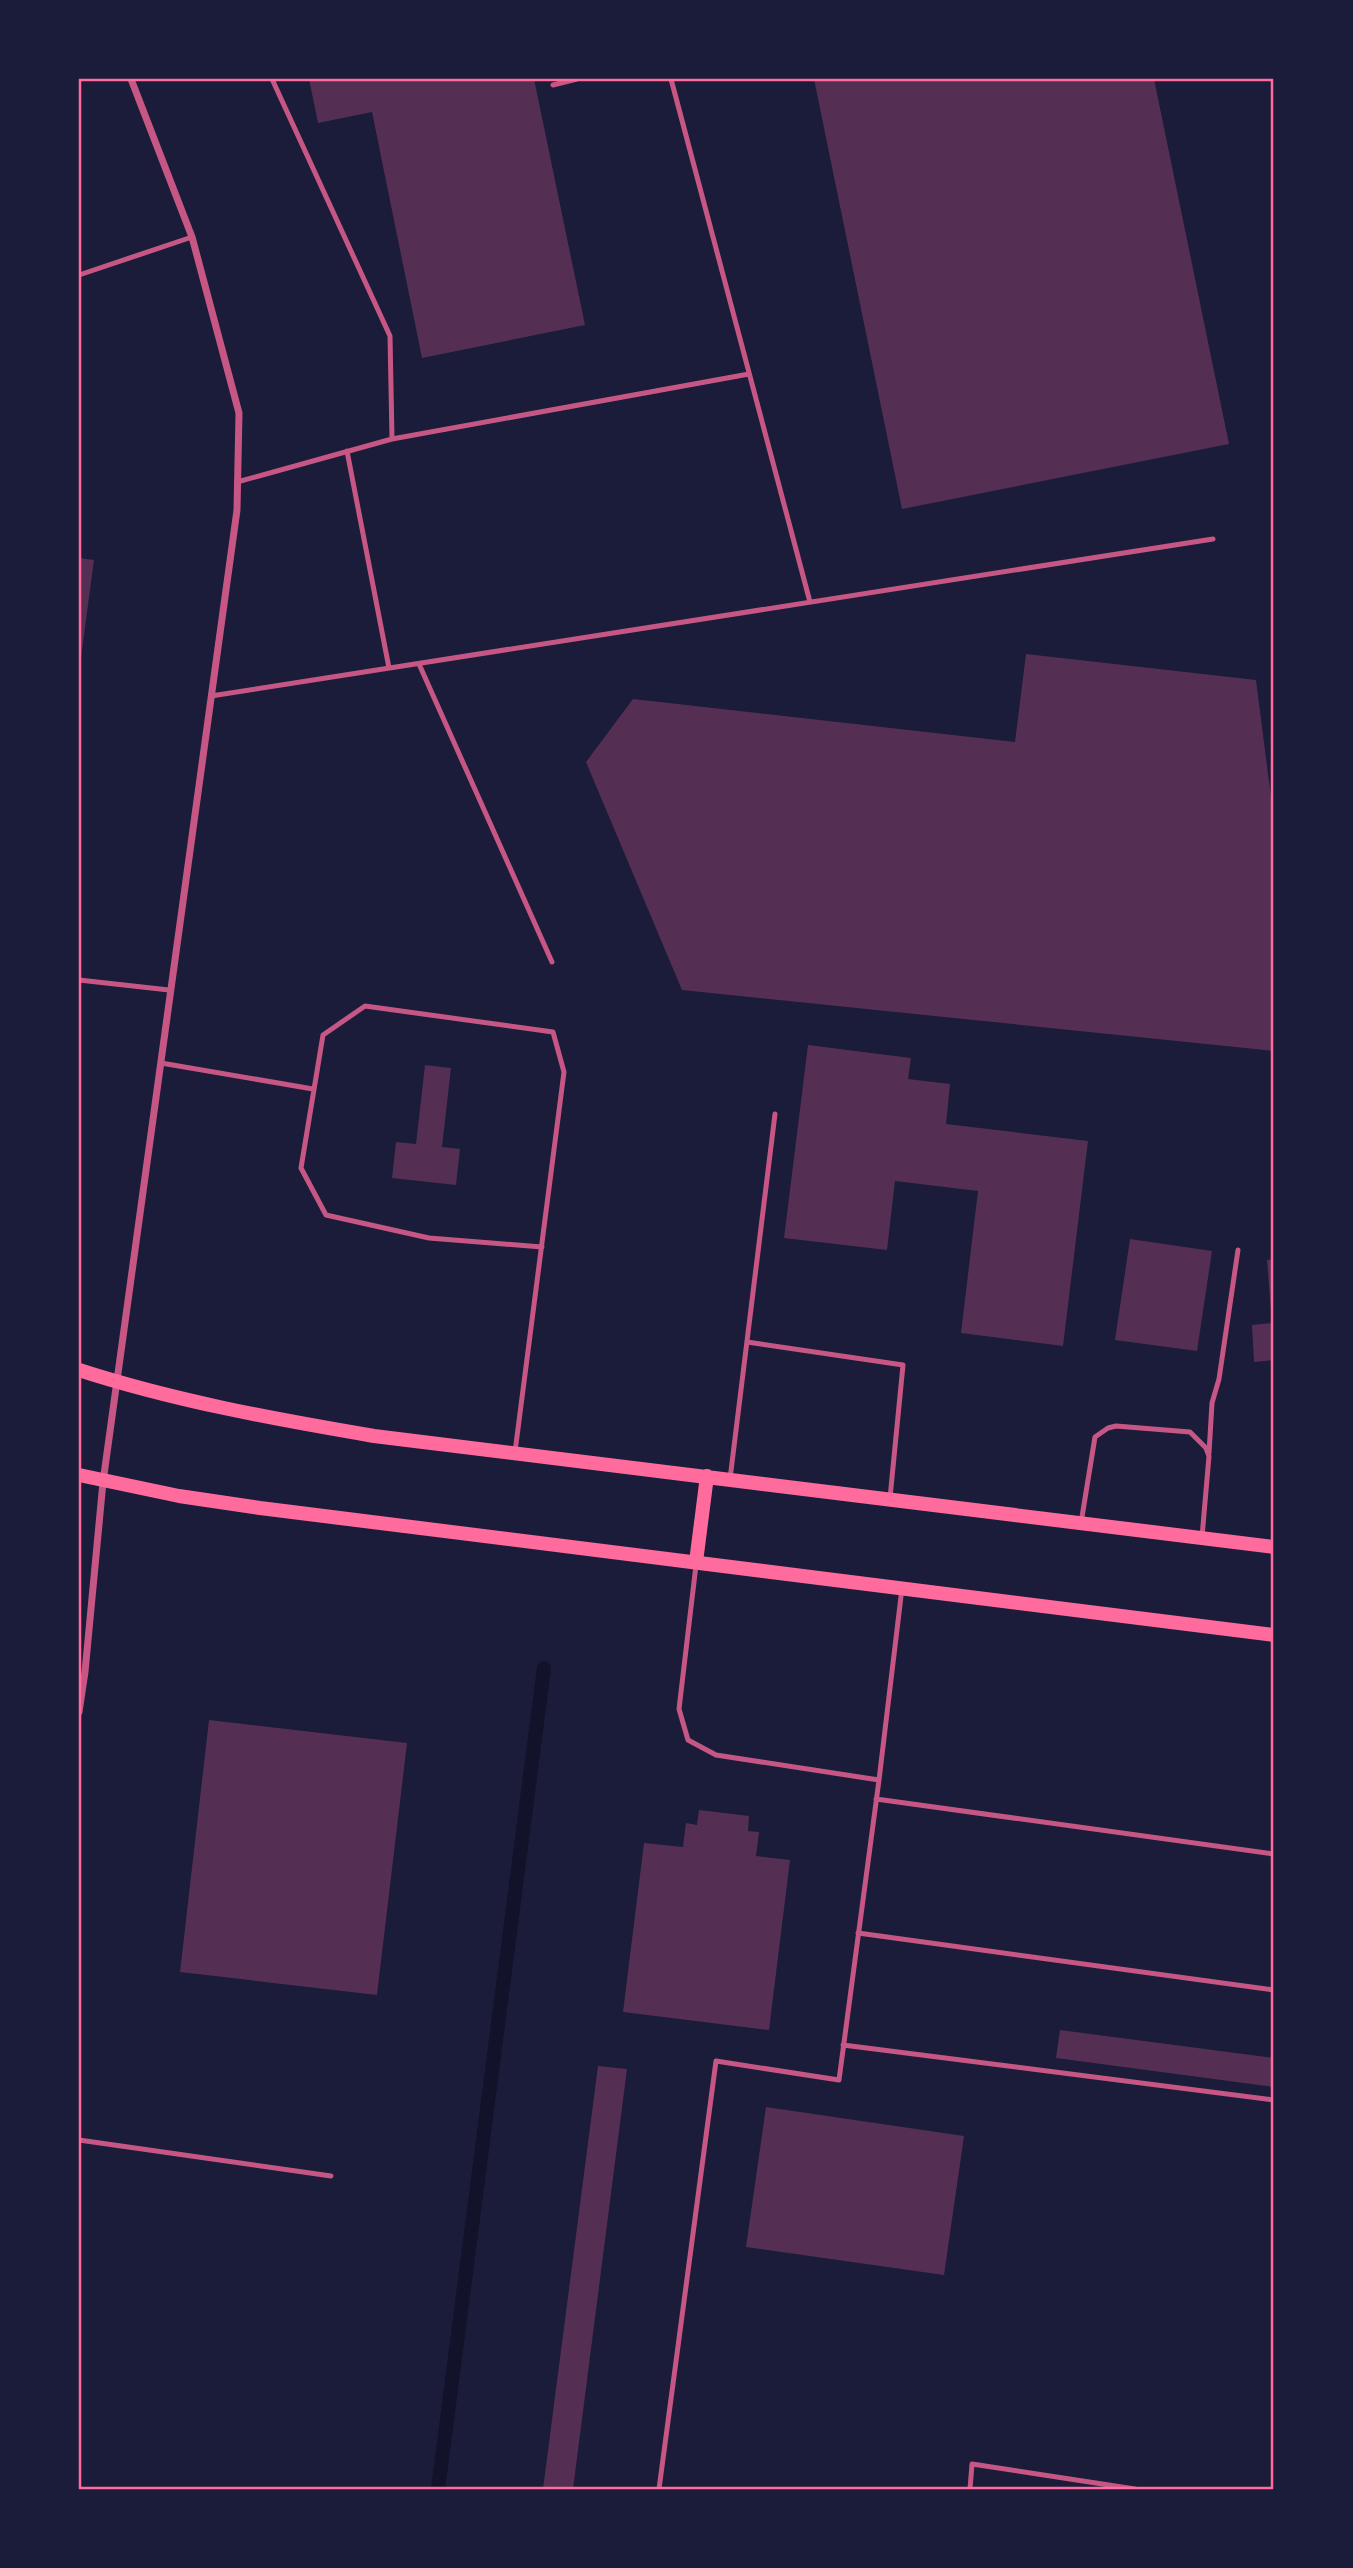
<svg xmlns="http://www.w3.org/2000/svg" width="1353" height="2568" font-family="'Titillium Web',sans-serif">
<rect width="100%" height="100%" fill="#1b1b3a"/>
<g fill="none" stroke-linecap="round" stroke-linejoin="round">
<path stroke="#12122b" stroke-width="14" d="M438,2489L544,1668"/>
</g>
<path fill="#542f53" d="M309,79H534L585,325L422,358L372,112L318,123Z
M814,79H1154L1229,444L902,509Z
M79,558L94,560L80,665H79Z
M1026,654L1256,680L1274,821V1051L682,990L586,762L633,699L1015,742Z
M808,1045L911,1058L908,1079L950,1084L946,1124L1088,1141L1063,1346L961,1333L978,1191L895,1181L887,1250L784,1238Z
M425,1065L451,1068L442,1147L460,1149L456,1185L392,1178L396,1142L416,1144Z
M1130,1239L1212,1251L1197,1351L1115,1340Z
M1274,1259V1360L1254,1362L1252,1325L1272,1323L1267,1260Z
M209,1720L407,1743L377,1995L180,1972Z
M699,1810L749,1816L748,1831L759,1832L756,1856L790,1860L769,2030L623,2012L644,1843L683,1847L686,1823L697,1825Z
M1060,2030L1274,2058V2087L1056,2058Z
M598,2066L627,2069L573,2489H543Z
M766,2107L964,2136L944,2275L746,2247Z"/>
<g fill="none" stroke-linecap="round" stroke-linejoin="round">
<path stroke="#c65784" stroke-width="5" d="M671,79L810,602
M553,85L577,79
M79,275L192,237
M392,439L749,374
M347,451L389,668
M237,482L392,439L390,336L272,79
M419,664L552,962
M211,696L1213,539
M79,980L169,990
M161,1063L313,1089
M747,1342L903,1365L890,1498
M515,1452L564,1072L553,1032L365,1006L323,1035L301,1168L326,1215L429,1238L542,1247
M1209,1453L1212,1403L1219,1379L1238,1250
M730,1479L775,1114
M1081,1523L1095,1437L1108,1428L1116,1426L1190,1432L1206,1448L1209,1456L1202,1537
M879,1780L902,1588
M876,1799L1274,1854
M858,1933L1274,1990
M843,2045L1274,2100
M79,2140L331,2176
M659,2489L716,2061L839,2080L879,1780L716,1755L688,1740L679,1709L696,1565
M970,2489L972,2464L1135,2489"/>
<path stroke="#c65784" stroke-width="7" d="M79,1712L85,1672L103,1482L237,510L239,413L192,237L131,79"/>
<path stroke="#ff6b9d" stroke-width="14" d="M79,1370C175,1401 274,1419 374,1436L1274,1547
M79,1475L179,1496L260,1508L1274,1635
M696,1562L707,1476"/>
</g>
<rect width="1353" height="2568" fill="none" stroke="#1b1b3a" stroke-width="161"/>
<rect x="80" y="80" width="1192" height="2408" fill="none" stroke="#ff6b9d" stroke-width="2.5"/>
</svg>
